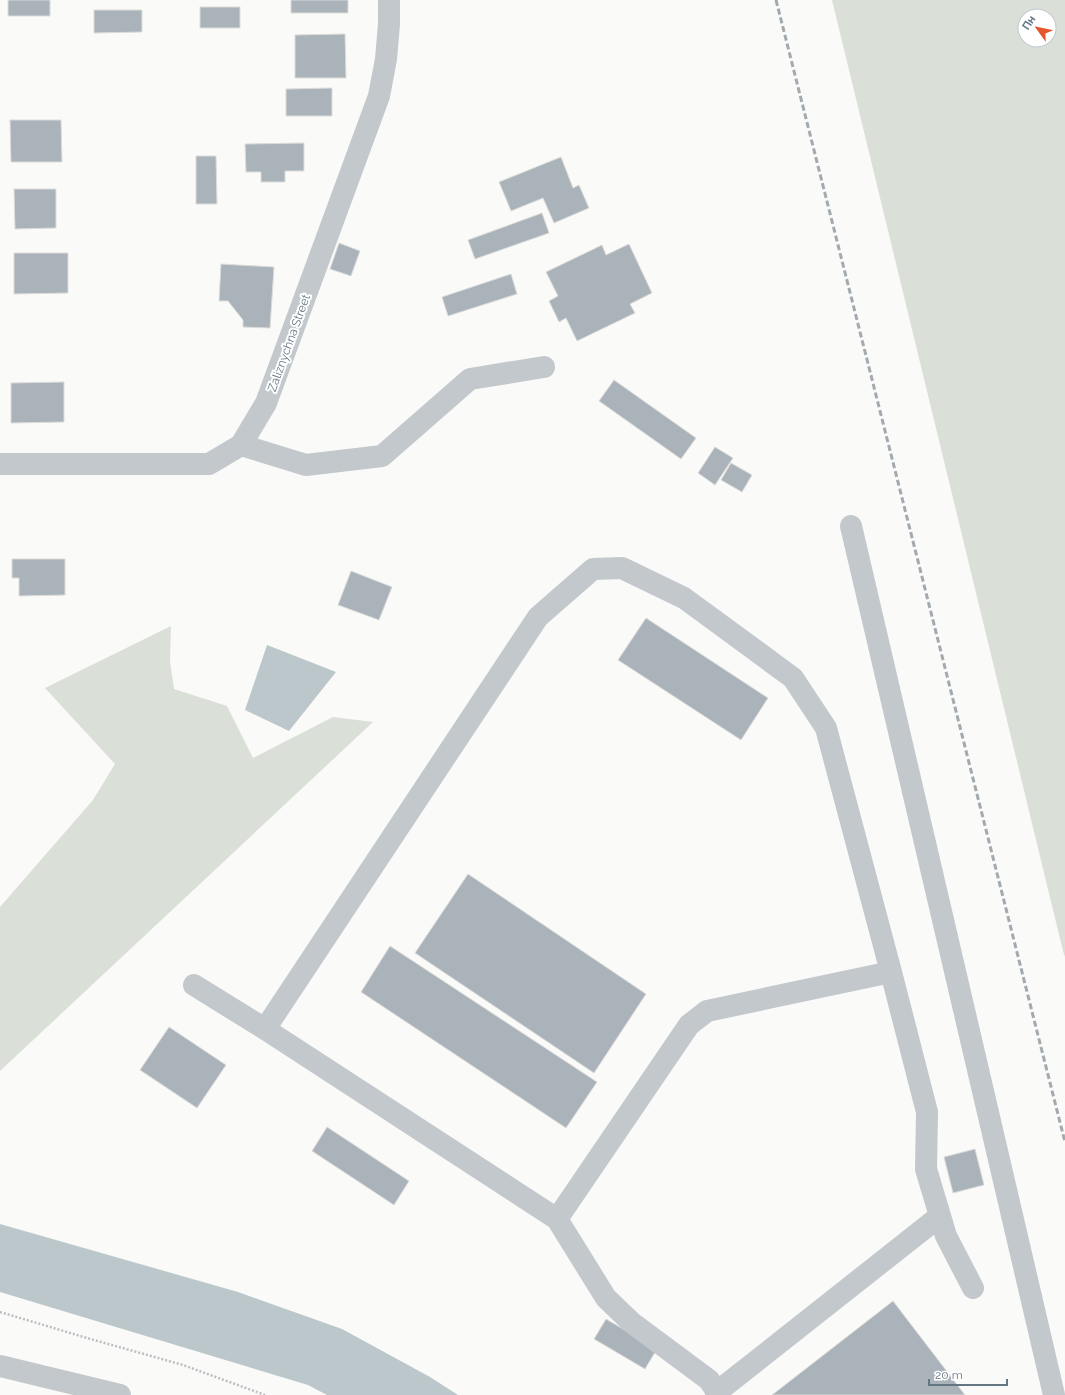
<svg xmlns="http://www.w3.org/2000/svg" width="1065" height="1395" font-family="Raleway,sans-serif">
<rect width="100%" height="100%" fill="#fafaf8"/>
<path fill="#dadfd7" fill-rule="evenodd" d="M832,0H1065V957L1063,951ZM1025,16H1049V40H1025Z
M171,626L170,661L174,689L227,706L253,758L333,717L373,722L0,1071V907L93,800L115,764L45,688Z"/>
<path fill="#bbc7cb" d="M267,645L336,672L289,731L245,710Z
M0,1224L238,1292L342,1329L430,1377L458,1395H327L308,1385L0,1292Z"/>
<path fill="#aab3b9" stroke="#dcdcda" d="M8,0H50V16H8Z
M291,0H348V13H291Z
M200,7H240V28H200Z
M94,10H142V32L94,33Z
M345,34L346,78H295V35Z
M332,88V116H286V89Z
M10,120H61L62,162H11Z
M304,143V171H285V182H261V172H246L245,144Z
M196,156H216L217,204H196Z
M561,157L573,188L579,185L589,208L554,223L543,198L511,211L499,182Z
M14,189H56V228L15,229Z
M542,213L549,233L475,259L468,240Z
M339,243L360,251L351,276L330,269Z
M629,244L652,293L630,304L635,313L577,341L566,318L559,322L549,301L558,296L546,272L602,245L606,255Z
M14,253H68V293L14,294Z
M221,264L274,267L270,328L243,327V320L228,301H219Z
M511,274L517,294L448,316L442,297Z
M614,380L696,438L681,459L599,401Z
M64,382V422L11,423V383Z
M715,447L733,458L715,485L698,473Z
M731,463L752,475L742,492L721,480Z
M12,559H65V595L19,596V578H12Z
M351,571L392,587L379,620L338,605Z
M646,618L768,698L741,740L618,660Z
M468,874L646,994L594,1073L415,953Z
M390,946L597,1082L566,1128L361,992Z
M169,1027L226,1065L197,1108L140,1070Z
M327,1127L409,1181L394,1205L312,1151Z
M975,1149L984,1185L953,1193L944,1157Z
M893,1301L965,1395H772Z
M606,1319L657,1349L645,1369L594,1339Z"/>
<g fill="none" stroke-linecap="round" stroke-linejoin="round">
<path stroke="#bbbfc2" stroke-width="2.5" stroke-dasharray="2 2" stroke-linecap="butt" d="M0,1312L87,1338L183,1365L265,1395"/>
<path stroke="#c3c8cc" stroke-width="22" d="M241,445L306,465L382,456L470,379L544,367
M0,464H209L241,445L266,403L379,96L386,59L389,24V0
M851,526L1054,1395
M194,985L265,1029L557,1219
M265,1029L538,617L593,569L622,568L684,598L793,678L826,728L891,972L927,1112L926,1169L946,1236L973,1288
M0,1366L120,1395
M717,1392L940,1216
M716,1395L717,1392L709,1380L631,1322L606,1298L557,1219L689,1025L707,1011L891,972"/>
<path stroke="#a2aab0" stroke-width="3" stroke-dasharray="6 3" stroke-linecap="butt" d="M776,0L1065,1142"/>
</g>
<g text-anchor="middle" dominant-baseline="central" stroke-width="4" stroke-linejoin="round" paint-order="stroke">
<g font-size="12" fill="#657683" stroke="#fff">
<text transform="translate(289 343) rotate(-70)">Zaliznychna Street</text>
</g>
</g>
<g transform="translate(1037 28) rotate(303)"><circle r="19" fill="#ffffff" stroke="#c1c8cd"/>
<path d="M0-3L7 15L0 10L-7 15Z" fill="#e4572e"/>
<text y="-6" font-size="11" font-weight="bold" text-anchor="middle" fill="#657683">Пн</text>
</g>
<path d="M929 1379v6h78v-6" fill="none" stroke="#657683" stroke-width="2"/>
<text x="935" y="1379" font-size="12" fill="#657683" stroke="#ffffff" stroke-width="3" paint-order="stroke">20 m</text>
</svg>
